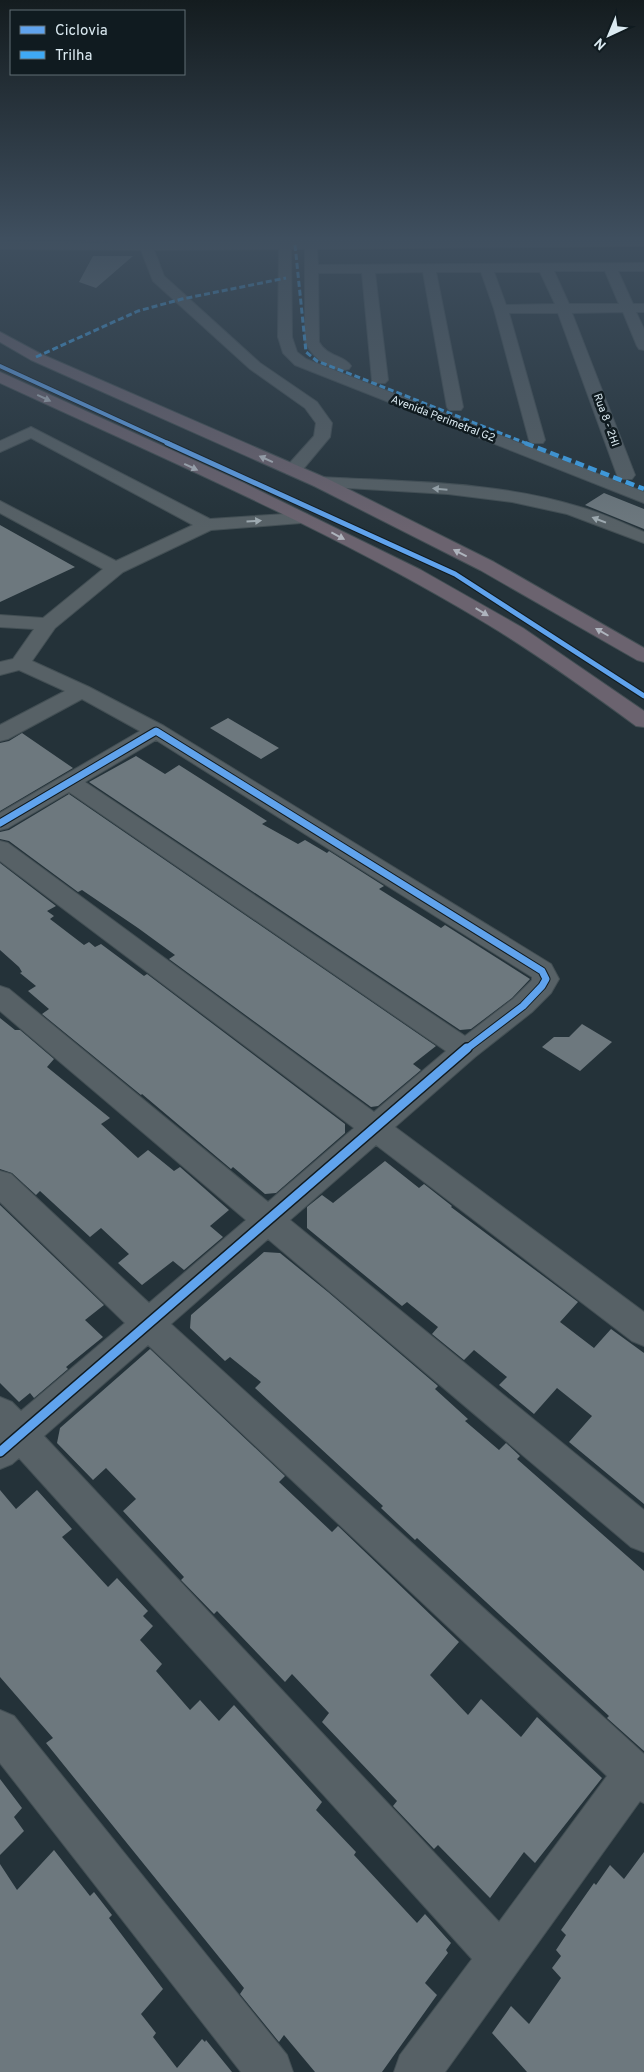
<svg xmlns="http://www.w3.org/2000/svg" width="644" height="2072" font-family="Overpass,sans-serif">
<rect width="100%" height="100%" fill="#243239"/>
<path fill="#612d49" d="M85,240H280L86,244Z"/>
<path fill="#6d787e" d="M93,256H133L96,288L79,282Z
M604,493L644,509V529L585,505Z
M0,525L75,567L0,602Z
M228,718L279,748L261,759L210,728Z
M22,733L73,768L0,811V743L9,741Z
M136,756L165,774L179,765L267,821L262,824L298,844L305,840L327,853L329,851L384,886L379,889L441,928L445,925L530,979L512,998L471,1029L460,1030L89,782Z
M69,794L436,1046L413,1064L421,1070L378,1106L371,1107L169,959L175,955L138,928L82,890L78,892L9,841L0,839V832L9,830Z
M0,863L56,906L47,911L54,916L50,919L84,945L89,942L95,947L101,944L144,976L147,974L345,1124V1133L276,1193L265,1194L233,1167L231,1169L142,1094L141,1095L42,1014L49,1009L28,991L36,986L20,973L22,972L19,967L0,950Z
M0,1018L15,1030H20L54,1059L47,1067L110,1118L101,1124L138,1158L148,1150L174,1171L180,1167L229,1210L210,1226L223,1237L184,1270L173,1261L142,1285L118,1263L129,1254L101,1228L90,1237L40,1191L36,1195L12,1173L0,1169Z
M582,1024L612,1042L580,1071L542,1047L554,1037H569Z
M385,1161L419,1188L424,1184L452,1206L451,1207L578,1302L560,1322L594,1348L611,1329L644,1353V1504L569,1442L592,1416L557,1388L534,1414L499,1385L507,1377L474,1350L464,1360L432,1334L438,1327L407,1302L402,1306L307,1228V1207L322,1195L333,1203Z
M0,1205L104,1305L85,1320L103,1337L66,1367L68,1369L34,1398L30,1393L19,1402L0,1383Z
M264,1252L280,1253L328,1292L438,1386L435,1389L468,1419L465,1421L499,1450L506,1443L520,1456L517,1459L644,1571V1751L607,1718L609,1716L417,1538L415,1540L381,1508L383,1506L255,1388L261,1382L230,1357L225,1361L190,1328L191,1315Z
M150,1349L285,1476L279,1482L332,1532L338,1526L459,1642L430,1675L468,1715L481,1699L521,1737L537,1717L602,1778L535,1863L524,1852L490,1898L438,1845L434,1849L393,1806L397,1801L322,1722L329,1713L292,1674L285,1682L217,1611L214,1614L181,1580L184,1577L123,1511L136,1499L106,1468L93,1480L57,1443L60,1428Z
M0,1490L16,1509L37,1490L72,1529L62,1537L108,1587L117,1578L148,1611L143,1616L153,1626L140,1640L162,1664L156,1671L190,1710L200,1700L219,1721L234,1705L322,1802L316,1810L356,1852L354,1855L417,1923L425,1914L451,1943L446,1950L448,1953L425,1983L437,1995L382,2072H315L284,2035L279,2042L240,1994L244,1988L46,1743L53,1738L0,1677Z
M0,1779L22,1808L14,1817L24,1831L0,1855Z
M54,1850L90,1896L94,1892L112,1915L109,1918L163,1989L141,2014L156,2033L153,2037L177,2068L202,2039L205,2042L206,2040L232,2072H0V1864L17,1890Z
M644,1852V2072H527L492,2033L511,2006L529,2024L561,1978L552,1968L561,1956L556,1950L566,1935L561,1930L594,1883L596,1885L610,1865L624,1879Z"/>
<g fill="none" stroke-linecap="round" stroke-linejoin="round">
<g stroke="#434f54" stroke-width="2">
<path id="minor" d="M310,240H644V246L317,249L318,265L644,263V271H618L633,304H644V312H636L644,329V350L639,349L637,346L623,312L572,313L635,475L632,479H620L617,475L558,313H509L545,440L543,443H531L529,440L494,309L481,272H436L463,407L461,410H449L447,407L423,272L375,273L388,380L385,383H375L372,380L362,273H318L319,342C327,357 344,355 351,366L349,369C332,374 312,357 305,342V249H291L292,337L297,352L306,359L644,492V503L295,365L283,353L278,337L279,249L154,250L164,276L260,363L317,402L332,423L330,437L299,474H287L285,470L287,466L314,436L316,423L305,408L250,369L153,281L141,250L0,249V241L88,243ZM554,271H605L619,304H569ZM494,272H540L555,304L506,305Z
M31,427L210,519L301,513L307,514L310,518L307,522L301,523L211,530L123,572L55,628L32,661L89,687L164,726L551,964L559,979L551,993L532,1012L475,1057L395,1127L644,1312V1346L632,1341L376,1145L290,1220L644,1510V1552L631,1547L268,1239L171,1324L644,1754V1803L640,1801L445,2072H394L400,2055L472,1959L19,1458L12,1464L0,1469V1397L12,1402L21,1411L125,1323L0,1202V1171L11,1174L149,1303L246,1220L0,1011V986L9,989L268,1202L354,1128L0,861V841L8,843L374,1112L446,1051L69,792L8,828L0,830V813L140,731L82,699L8,739L0,741V725L65,691L19,670L0,675V662L13,659L34,629L0,627V615L43,618L103,569L0,513V501L116,561L193,525L31,438L0,452V441ZM156,740L524,972L532,977V980L513,999L465,1036L85,782ZM148,1345L607,1776L499,1922L44,1436Z
M320,477C406,482 497,481 580,507C602,513 623,523 644,532V543L567,514L512,502L448,494L314,486L311,482L314,478Z
M0,1710L14,1716L287,2055L293,2072H241L0,1763Z"/>
</g>
<g stroke="#434f54" stroke-width="2">
<path id="highway" d="M0,332L41,354L326,478L494,562L644,648V662L637,660L480,570L314,486L31,360L0,342Z
M0,372L244,483L421,570L523,628L644,711V727L636,726C587,690 538,655 487,624C332,530 164,459 0,383Z"/>
</g>
<use href="#minor" fill="#576166" fill-rule="evenodd"/>
<use href="#highway" fill="#6b636f" fill-rule="evenodd"/>
<path stroke="#3fa9f5" stroke-width="3" stroke-dasharray="6 3" stroke-linecap="butt" d="M295,245L306,352L317,361L528,444
M36,357L138,311L182,299L286,278"/>
<path stroke="#3fa9f5" stroke-width="4.5" stroke-dasharray="9 4.5" stroke-linecap="butt" d="M525,443L644,489"/>
<g stroke="#101b20" stroke-width="5.5">
<path id="cycleway-far3" d="M0,366L170,444"/>
</g>
<g stroke="#101b20" stroke-width="7">
<path id="cycleway-far2" d="M167,443L455,574L644,696"/>
</g>
<g stroke="#101b20" stroke-width="9">
<path id="cycleway-far1" d="M0,823L156,731L542,971L546,979L542,986L523,1006L465,1050"/>
</g>
<g stroke="#101b20" stroke-width="12">
<path id="cycleway" d="M0,1452L467,1048"/>
</g>
<use href="#cycleway-far3" stroke="#60a3ed" stroke-width="4"/>
<use href="#cycleway-far2" stroke="#60a3ed" stroke-width="5"/>
<use href="#cycleway-far1" stroke="#60a3ed" stroke-width="7"/>
<use href="#cycleway" stroke="#60a3ed" stroke-width="9"/>
</g>
<defs><path id="oneway-solid" d="M-6-.8H1V-3.2L6.5 0L1 3.2V.8H-6Z" transform="scale(1.25)"/></defs>
<g fill="#aeb4bd">
<use href="#oneway-solid" transform="translate(44 398) rotate(25)"/>
<use href="#oneway-solid" transform="translate(266 459) rotate(-156)"/>
<use href="#oneway-solid" transform="translate(191 467) rotate(25)"/>
<use href="#oneway-solid" transform="translate(338 536) rotate(28)"/>
<use href="#oneway-solid" transform="translate(460 553) rotate(-153)"/>
<use href="#oneway-solid" transform="translate(482 612) rotate(31)"/>
<use href="#oneway-solid" transform="translate(602 632) rotate(-150)"/>
</g>
<g fill="#a0acb2">
<use href="#oneway-solid" transform="translate(440 489) rotate(-175)"/>
<use href="#oneway-solid" transform="translate(599 520) rotate(-159)"/>
<use href="#oneway-solid" transform="translate(254 521) rotate(-4)"/>
</g>
<linearGradient id="sky" x2="0" y2="1"><stop stop-color="#141c1f"/><stop offset="0.45" stop-color="#3f4f5f"/><stop offset="1" stop-color="#3f4f5f" stop-opacity="0"/></linearGradient>
<rect width="644" height="530" fill="url(#sky)"/>
<g text-anchor="middle" dominant-baseline="central" stroke-width="5" stroke-linejoin="round" paint-order="stroke">
<g font-size="11" fill="#dbeaf1" stroke="#101b20">
<text transform="translate(443 419) rotate(21)">Avenida Perimetral G2</text>
<text transform="translate(606 420) rotate(70)">Rua 8 - 2HI</text>
</g>
</g>
<rect x="10" y="10" width="175" height="65" fill="#101b20" stroke="#616e74"/>
<rect x="20" y="26" width="25" height="8" fill="#60a3ed" stroke="#616e74"/>
<text x="55" y="35" font-size="15" fill="#dbeaf1">Ciclovia</text>
<rect x="20" y="51" width="25" height="8" fill="#3fa9f5" stroke="#616e74"/>
<text x="55" y="60" font-size="15" fill="#dbeaf1">Trilha</text>
<g transform="translate(609 35) rotate(224)" stroke="#101b20" stroke-width="4" paint-order="stroke">
<path d="M0-4L9 19L0 12L-9 19Z" fill="#dbeaf1"/>
<text y="-8" font-size="14" font-weight="bold" text-anchor="middle" fill="#dbeaf1">N</text>
</g>
</svg>
